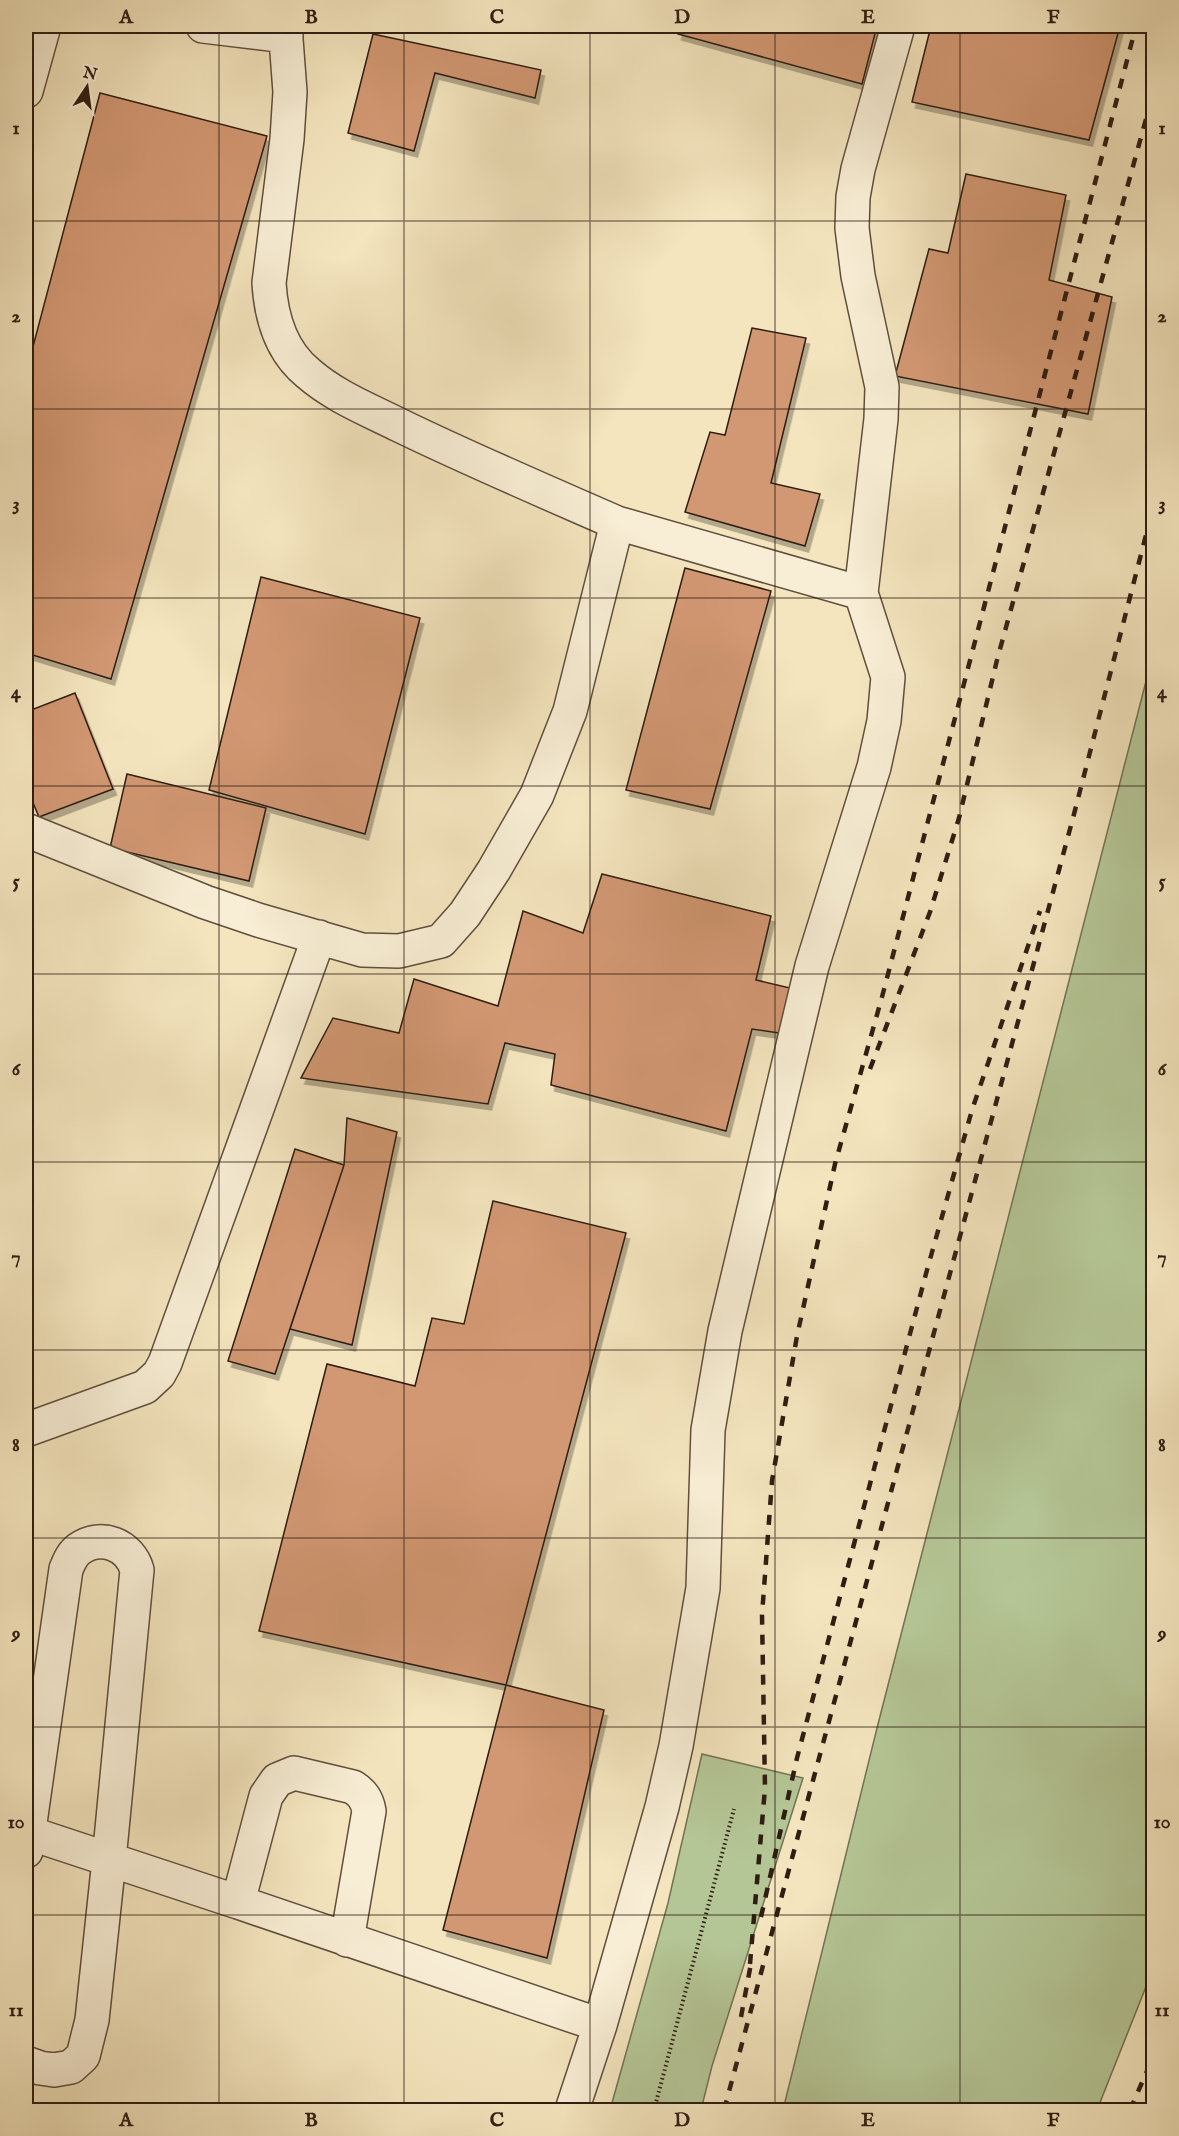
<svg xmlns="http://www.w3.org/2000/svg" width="1179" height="2136" font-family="'IM FELL English',serif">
<defs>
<filter id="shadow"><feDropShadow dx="3.5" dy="6" stdDeviation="0" flood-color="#0004"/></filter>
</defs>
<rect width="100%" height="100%" fill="#f4e5be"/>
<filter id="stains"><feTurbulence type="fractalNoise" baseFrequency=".00333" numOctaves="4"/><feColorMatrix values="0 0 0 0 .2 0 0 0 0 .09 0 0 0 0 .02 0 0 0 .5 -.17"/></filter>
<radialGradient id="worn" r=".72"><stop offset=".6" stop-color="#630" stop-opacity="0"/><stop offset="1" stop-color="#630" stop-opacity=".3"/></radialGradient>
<path fill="#b5c696" stroke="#727254" stroke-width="1.5" d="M1153,654V1969L1097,2110H783L877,1728Z
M702,1754L803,1778L712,2066L701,2110H610L668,1903Z"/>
<path fill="#d29873" stroke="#2f1d12" stroke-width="1.5" filter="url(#shadow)" d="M680,26H877L862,84L678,34Z
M931,26H1120L1089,140L912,102Z
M373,34L541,70L535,98L435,73L414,151L348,133Z
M100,93L267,136L111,679L26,653V373Z
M966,174L1066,195L1049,280L1112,297L1088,414L895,376L929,249L948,253Z
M752,328L806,338L771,483L820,494L805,546L685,512L710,432L725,435Z
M685,568L771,591L710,809L626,790Z
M261,577L420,618L365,834L209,790Z
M75,693L113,789L39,817L26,786V712Z
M127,774L266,808L249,881L110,848Z
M602,874L771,916L756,980L790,988L779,1033L752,1029L726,1131L551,1085L555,1054L505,1043L488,1104L301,1078L333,1018L399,1033L414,979L498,1006L523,911L583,933Z
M347,1118L397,1132L352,1345L290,1329L344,1165Z
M295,1149L344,1165L275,1374L228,1361Z
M493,1201L626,1233L506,1685L259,1631L327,1364L415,1386L432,1318L464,1324Z
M506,1685L604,1710L547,1958L443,1930Z"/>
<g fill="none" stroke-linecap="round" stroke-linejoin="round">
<g stroke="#604f3d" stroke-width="36">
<path id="minor" d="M203,26L286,36
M285,26L290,92L287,139L269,283C271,316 281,351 308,373C334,396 369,410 399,425C471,460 544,491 617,523
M26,91L44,26
M861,593L881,419L882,387L858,276L852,228L853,197L858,169L898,26
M26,830L205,902L258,920L362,950L399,951L441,941L465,914L494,870L537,795L570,711L617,523L861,593L888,677L884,721L874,767L812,966L725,1331L708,1430L703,1588L676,1746L662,1807L600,2025L238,1902L266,1796L277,1780L294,1773L353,1787C362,1793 367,1799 369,1811L347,1940
M26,1430L145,1387L159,1374L165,1363L319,937
M26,1832L238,1902
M26,1851L66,1569C69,1562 72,1554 79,1549C101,1533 130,1545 137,1570L109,1860L92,2020L83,2056L71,2067L54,2070L40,2068L26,2063
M572,2110L600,2025"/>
</g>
<path stroke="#2f1d12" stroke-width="4" stroke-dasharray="1.5 3" stroke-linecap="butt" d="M654,2110L734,1809"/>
<use href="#minor" stroke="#f8eed5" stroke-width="33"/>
<path stroke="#2f1d12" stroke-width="4.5" stroke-dasharray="10 10" stroke-linecap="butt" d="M870,1069L930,912L959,818L997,660L1154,90
M761,1917L797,1758L927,1270L972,1110L1040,911
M750,1964L765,1788L762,1615L772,1481L797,1336L835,1164L882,997L1136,26
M741,2017L752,1958
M724,2110L1073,818L1154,504
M1130,2110L1154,2055"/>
</g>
<path fill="none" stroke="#2f1d12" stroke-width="1.5" stroke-opacity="0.55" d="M219,26V2110M404,26V2110M590,26V2110M775,26V2110M960,26V2110M26,221H1154M26,409H1154M26,598H1154M26,786H1154M26,974H1154M26,1162H1154M26,1350H1154M26,1538H1154M26,1727H1154M26,1915H1154"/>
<rect width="1179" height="2136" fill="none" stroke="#f4e5be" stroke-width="66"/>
<g transform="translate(87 87) rotate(13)" stroke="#f8eed5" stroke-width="4.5" paint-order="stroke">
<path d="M0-4.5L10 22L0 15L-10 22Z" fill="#2f1d12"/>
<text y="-9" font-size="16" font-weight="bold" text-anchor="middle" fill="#2f1d12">N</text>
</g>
<rect x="33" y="33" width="1113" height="2070" fill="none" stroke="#2f1d12" stroke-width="2"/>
<g font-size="20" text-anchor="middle" font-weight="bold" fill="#2f1d12">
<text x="126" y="23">A</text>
<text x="311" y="23">B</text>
<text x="497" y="23">C</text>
<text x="682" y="23">D</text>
<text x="868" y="23">E</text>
<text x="1053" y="23">F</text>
<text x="16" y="134">1</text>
<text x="1162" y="134">1</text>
<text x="16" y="322">2</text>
<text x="1162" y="322">2</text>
<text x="16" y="510">3</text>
<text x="1162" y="510">3</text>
<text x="16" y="698">4</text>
<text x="1162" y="698">4</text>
<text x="16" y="887">5</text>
<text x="1162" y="887">5</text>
<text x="16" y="1075">6</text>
<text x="1162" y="1075">6</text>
<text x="16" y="1263">7</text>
<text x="1162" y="1263">7</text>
<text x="16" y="1451">8</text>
<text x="1162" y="1451">8</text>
<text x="16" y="1639">9</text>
<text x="1162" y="1639">9</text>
<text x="16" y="1828">10</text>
<text x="1162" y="1828">10</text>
<text x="16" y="2016">11</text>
<text x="1162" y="2016">11</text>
<text x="126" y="2126">A</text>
<text x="311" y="2126">B</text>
<text x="497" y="2126">C</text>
<text x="682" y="2126">D</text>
<text x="868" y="2126">E</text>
<text x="1053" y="2126">F</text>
</g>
<rect width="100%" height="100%" filter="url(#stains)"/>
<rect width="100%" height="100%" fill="url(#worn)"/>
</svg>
